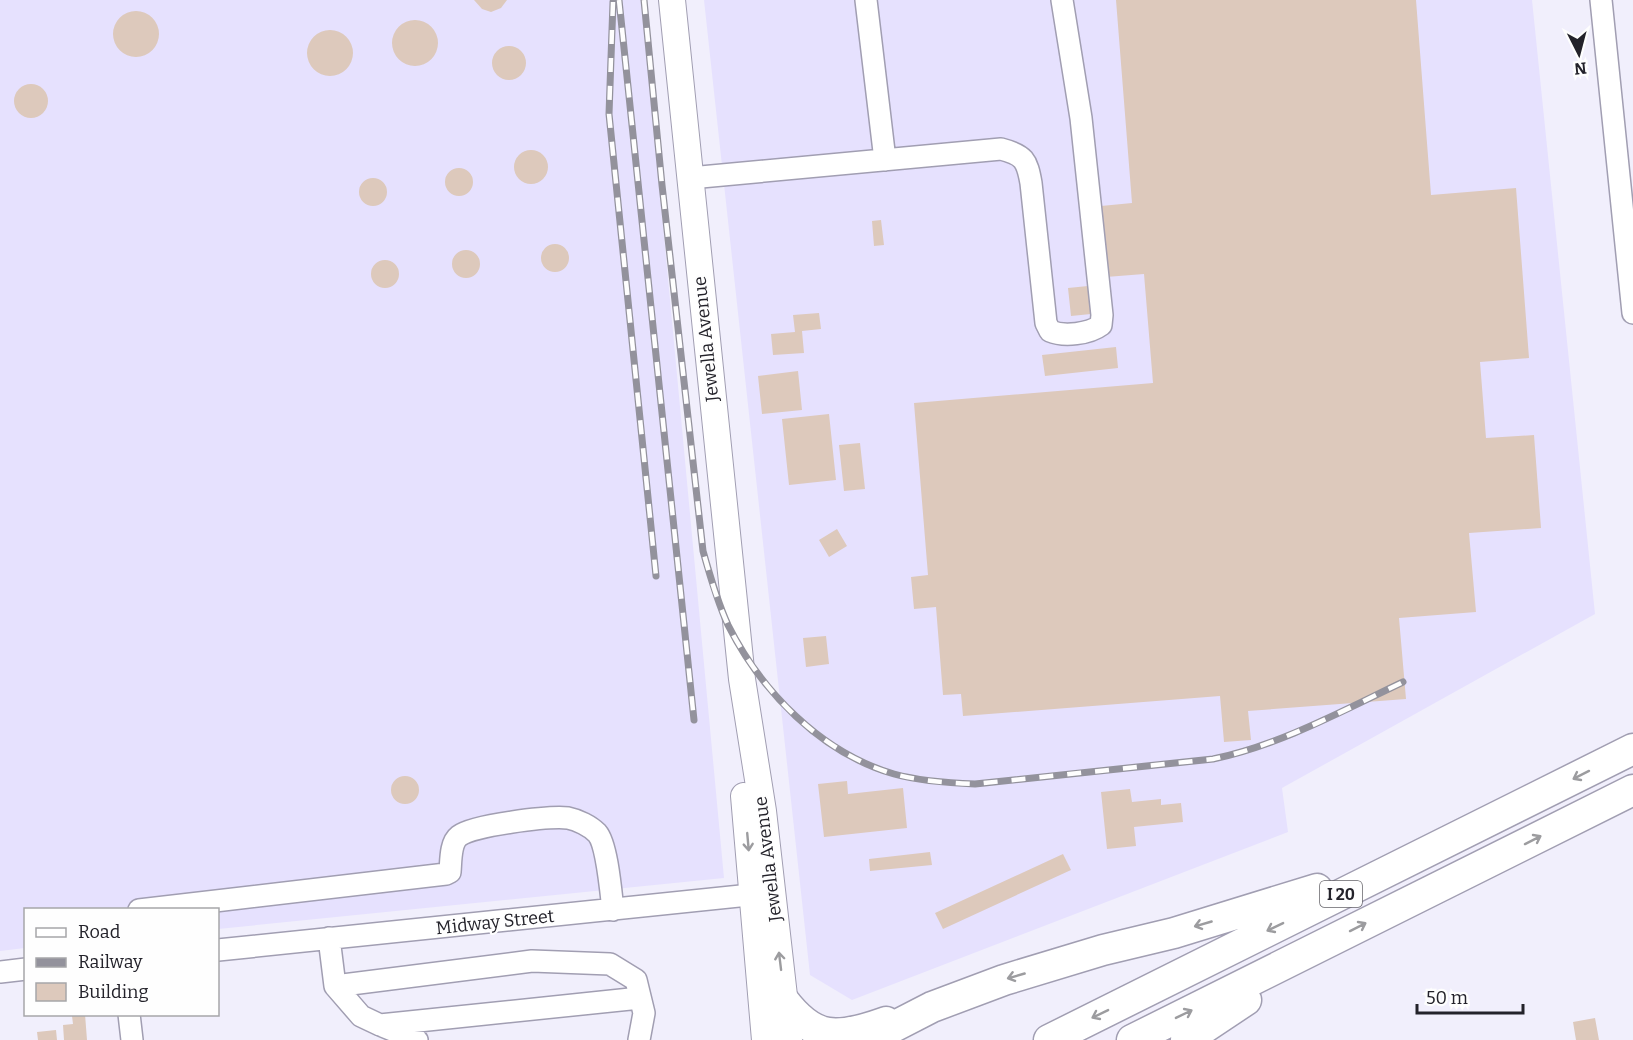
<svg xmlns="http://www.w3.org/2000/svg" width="1633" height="1040" font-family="Bitter,serif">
<rect width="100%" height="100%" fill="#f1effc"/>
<path fill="#e6e1fe" d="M0,0H642L724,878L218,929V910H26L25,948L0,951Z
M704,0H1532L1595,614L1282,788L1288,832L852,1000L810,975Z"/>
<path fill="#ddc9bc" d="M474,0H507L501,8L491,12L482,9Z
M1116,0H1416L1431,195L1516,188L1529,358L1480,362L1486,438L1534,435L1541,528L1469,533L1476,612L1399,618L1406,699L1248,711L1251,740L1224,742L1220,696L963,716L961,694L943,695L936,607L914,609L911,577L928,575L914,403L1153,383L1144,274L1106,277L1101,206L1132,203Z
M113 34a23 23 0 1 1 46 0a23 23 0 1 1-46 0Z
M392 43a23 23 0 1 1 46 0a23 23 0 1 1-46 0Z
M307 53a23 23 0 1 1 46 0a23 23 0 1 1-46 0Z
M492 63a17 17 0 1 1 34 0a17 17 0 1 1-34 0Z
M14 101a17 17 0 1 1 34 0a17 17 0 1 1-34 0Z
M514 167a17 17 0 1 1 34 0a17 17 0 1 1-34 0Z
M445 182a14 14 0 1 1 28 0a14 14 0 1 1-28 0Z
M359 192a14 14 0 1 1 28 0a14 14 0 1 1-28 0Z
M881,220L884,245L874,246L872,221Z
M541 258a14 14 0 1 1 28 0a14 14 0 1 1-28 0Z
M452 264a14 14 0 1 1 28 0a14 14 0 1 1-28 0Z
M371 274a14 14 0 1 1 28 0a14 14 0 1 1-28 0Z
M1088,286L1091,314L1071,316L1068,288Z
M819,313L821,329L802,331L804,353L773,355L771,334L795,332L793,315Z
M1116,347L1118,368L1045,376L1042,355Z
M798,371L802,410L762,414L758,376Z
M829,414L836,480L789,485L782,419Z
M860,443L865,489L844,491L839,445Z
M837,529L847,546L829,557L819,540Z
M826,636L829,664L806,667L803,638Z
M391 790a14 14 0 1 1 28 0a14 14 0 1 1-28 0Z
M847,781L848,794L903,788L907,828L824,837L818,784Z
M1130,789L1132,802L1161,799V805L1181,803L1183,822L1134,827L1136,846L1107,849L1101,792Z
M930,852L932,865L870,871L869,859Z
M1063,854L1071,870L943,929L935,913Z
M85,1014L87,1040H64L63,1025L73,1024L72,1016Z
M1595,1018L1599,1040H1576L1573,1022Z
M56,1030L57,1040H38L37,1032Z"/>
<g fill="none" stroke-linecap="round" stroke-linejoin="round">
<g stroke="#a19eb2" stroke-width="24">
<path id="minor" d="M866,0L885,160
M1601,0L1633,313
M690,178L1001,149C1024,155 1027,160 1031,183L1046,323L1050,331C1064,337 1089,334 1101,325L1102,315L1081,118L1062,0
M139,910L446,874L450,872C451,861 450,843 459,836C473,825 549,816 568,818C578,820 590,826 597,833C607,844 611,893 613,910
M329,938L335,986L361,1016L380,1025L417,1040
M218,950L769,893
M0,972L26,969
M335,986L532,961L610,964L636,980L644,1013L639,1040
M129,1014L132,1040
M380,1025L640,998"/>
</g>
<g stroke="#a19eb2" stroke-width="28">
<path id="major" d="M672,0L742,679L763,811L789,1040
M744,796L765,1040"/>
</g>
<g stroke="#a19eb2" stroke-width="33">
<path id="highway" d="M784,1001C814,1040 836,1040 886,1022
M868,1040L932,1007L1004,980L1103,950L1174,933L1317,889
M1049,1040L1633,749
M1132,1040L1633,790
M1186,1040L1246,1000"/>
</g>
<use href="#minor" stroke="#fff" stroke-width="21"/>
<use href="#major" stroke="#fff" stroke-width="26"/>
<use href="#highway" stroke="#fff" stroke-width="30"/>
<g stroke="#93929c" stroke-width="7">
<path id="rail" d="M619,0L694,720
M644,0L662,185L703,551C710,576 717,601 728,625C761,691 821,753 894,774C920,781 948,783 975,784L1213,759C1280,745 1342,711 1403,682
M613,2L609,114L656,576"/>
</g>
<use href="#rail" stroke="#fefefe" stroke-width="4.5" stroke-dasharray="14" stroke-linecap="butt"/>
</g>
<defs><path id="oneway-shaft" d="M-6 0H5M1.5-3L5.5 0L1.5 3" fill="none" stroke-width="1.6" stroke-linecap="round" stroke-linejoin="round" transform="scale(1.5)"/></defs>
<g stroke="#9c9c9f">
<use href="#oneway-shaft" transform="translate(1581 775) rotate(153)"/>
<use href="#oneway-shaft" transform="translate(1533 840) rotate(-27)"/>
<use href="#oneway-shaft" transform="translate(748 842) rotate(85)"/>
<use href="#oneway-shaft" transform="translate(1203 924) rotate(164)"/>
<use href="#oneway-shaft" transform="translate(1275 927) rotate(154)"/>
<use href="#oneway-shaft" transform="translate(1358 927) rotate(-27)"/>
<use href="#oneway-shaft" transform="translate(780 961) rotate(-97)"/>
<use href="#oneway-shaft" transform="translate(1016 976) rotate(164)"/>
<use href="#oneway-shaft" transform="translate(1100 1014) rotate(154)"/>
<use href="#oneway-shaft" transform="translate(1184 1014) rotate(-26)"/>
</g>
<g text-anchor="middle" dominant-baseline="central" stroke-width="4.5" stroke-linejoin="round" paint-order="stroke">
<rect fill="#fefefe" stroke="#65646a" stroke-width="1.5" x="1320" y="881" width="42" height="26" rx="4.5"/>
<g font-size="16" font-weight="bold" fill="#23222a">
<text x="1341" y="894">I 20</text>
</g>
<g font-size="18" fill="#23222a" stroke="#fefefe">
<text transform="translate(706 339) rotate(-96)">Jewella Avenue</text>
<text transform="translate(768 859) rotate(-97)">Jewella Avenue</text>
<text transform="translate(495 922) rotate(-6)">Midway Street</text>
</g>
</g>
<rect x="24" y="908" width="195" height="108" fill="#fefefe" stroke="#a6a6a9" stroke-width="1.5"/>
<rect x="36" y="928" width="30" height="9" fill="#ffffff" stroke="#a6a6a9" stroke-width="1.5"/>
<text x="78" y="938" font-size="18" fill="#23222a">Road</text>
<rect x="36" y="958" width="30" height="9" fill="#93929c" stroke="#a6a6a9" stroke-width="1.5"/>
<text x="78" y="968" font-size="18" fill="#23222a">Railway</text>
<rect x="36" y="983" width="30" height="18" fill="#ddc9bc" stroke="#a6a6a9" stroke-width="1.5"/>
<text x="78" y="998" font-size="18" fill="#23222a">Building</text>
<g transform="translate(1579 54) rotate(174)" stroke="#fefefe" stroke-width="4.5" paint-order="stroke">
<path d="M0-4.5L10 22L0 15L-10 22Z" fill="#23222a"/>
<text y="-9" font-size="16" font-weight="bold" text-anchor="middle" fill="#23222a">N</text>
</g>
<path d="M1417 1004v9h106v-9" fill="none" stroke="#23222a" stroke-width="3"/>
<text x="1426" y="1004" font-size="18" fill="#23222a" stroke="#fefefe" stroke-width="4.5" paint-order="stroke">50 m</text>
</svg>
